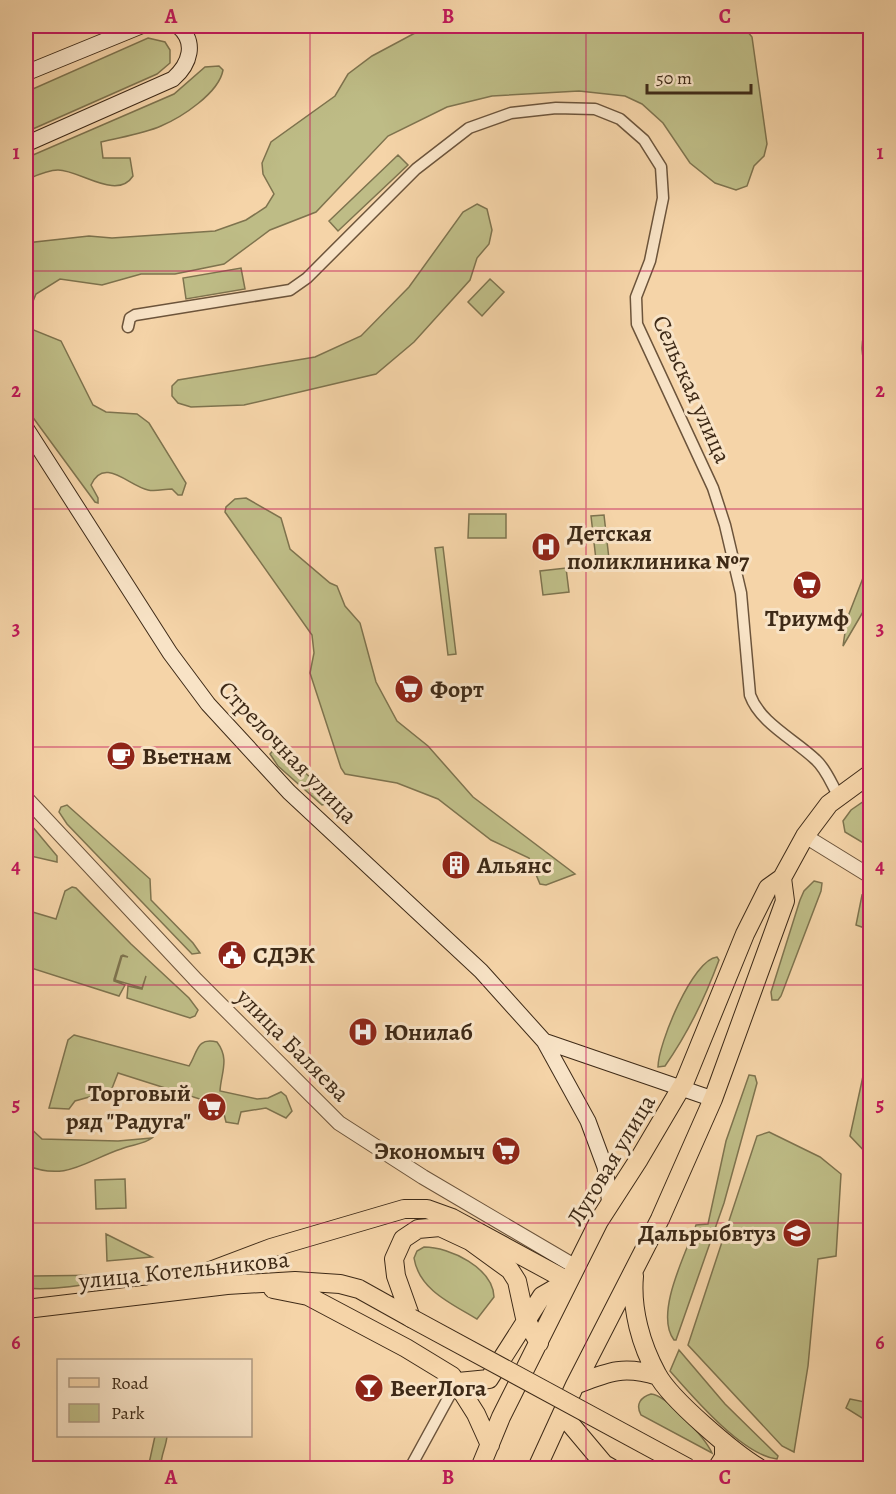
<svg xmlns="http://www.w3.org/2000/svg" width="896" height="1494" font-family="Alegreya,serif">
<rect width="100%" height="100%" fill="#f5d4a8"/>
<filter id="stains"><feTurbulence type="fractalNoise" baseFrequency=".00333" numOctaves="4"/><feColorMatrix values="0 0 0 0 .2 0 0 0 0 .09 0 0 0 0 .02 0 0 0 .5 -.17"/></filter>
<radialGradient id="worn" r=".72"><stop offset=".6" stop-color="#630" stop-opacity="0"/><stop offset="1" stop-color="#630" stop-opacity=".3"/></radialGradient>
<path fill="#bebc86" stroke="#7e734e" stroke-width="1.5" d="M428,26H743L752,37L767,144L764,156L754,166L747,186L736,190L715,183L690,163L663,123L642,104L625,96L579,91L492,96L447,107L388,136L316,212L270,230L224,264L175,274H141L102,285L60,279L36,294L27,316L31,329L61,341L93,405L106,412L137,414L149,423L186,483L182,495H178L172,489C164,489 155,492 148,490C129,486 104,456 91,485L98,498V503L95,502L26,408V243L89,236L112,238L215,231L246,220L266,207L274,194L263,174L262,163L271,142L335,96L348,74L372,56Z
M148,38L165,42L170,50V63L157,74L26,132V92Z
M219,66L223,70C219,93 182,117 161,126C143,134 121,137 101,142L103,158H130L133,176C117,201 80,170 58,170C47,170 35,176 26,180V158L174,94L205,67Z
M398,155L408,165L338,231L329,221Z
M477,204L487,209L492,230L489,244L477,258L470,280L414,342L376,374L244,405L191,407L178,403L172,396V386L178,380L315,357L361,336L409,287L463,212Z
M241,268L245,289L186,299L183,278Z
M490,279L504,292L482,316L468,302Z
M870,324V387C865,365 855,343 870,324Z
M246,498L281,518L290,549L330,583L337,586L345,606L360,623L376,682L397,721L428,746L473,797L575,874L546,885L540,884L529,858L491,840L438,799L397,783L345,774L341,768L310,673L314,653L312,635L225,512L226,507L235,499Z
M469,514H506V538H468Z
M604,515L609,559L596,560L591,516Z
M443,547L456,654L448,655L435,548Z
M870,560V600L843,646L847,619Z
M566,568L569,592L543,595L540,571Z
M275,748L281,750L330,796L332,800L330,803L322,805L278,766L270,754Z
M870,797V847L845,832L843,821L851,810Z
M67,805L150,879L151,900L193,943L200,953L192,954L67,824L59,812L61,807Z
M26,819L57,856V862L26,855Z
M814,881L822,883L821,891L781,996L778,1000H772L771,992L800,900L804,891Z
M72,887L76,888L131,944L189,998L198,1010L195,1016L190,1018L127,998L128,986L142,989L146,976L142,988L115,980L122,956L128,957L123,955L121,956L114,979V981L125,985L119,996L31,968L29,962L26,960V910L56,919L65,891Z
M862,895L870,899V930L856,925Z
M717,957L719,960C705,998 688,1033 665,1066L658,1067C658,1044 693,959 717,957Z
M74,1035L189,1066C198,1052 196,1037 217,1042C230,1059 221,1073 220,1091L257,1099L268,1098L281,1092L286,1096L292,1111L286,1118L266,1108L241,1112L238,1124L226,1122L222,1106L118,1073L111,1091L75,1101L69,1109L49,1108L68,1040Z
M870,1044V1157L850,1136Z
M749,1075L755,1076L757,1083L724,1203L676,1340H674C654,1314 686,1253 696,1225L708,1224L726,1141Z
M26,1124L42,1139L118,1141L152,1138C145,1144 130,1145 121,1149C85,1161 66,1182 26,1165Z
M769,1132L820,1157L841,1174L836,1256L818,1259L808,1366L794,1452L782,1446L688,1345L757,1136Z
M125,1179L126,1208L96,1209L95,1180Z
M106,1234L152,1257L107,1261Z
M424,1247C450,1247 493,1268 494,1297L477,1319C452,1304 419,1290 414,1258L417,1251Z
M26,1274L33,1276L109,1275C97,1287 43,1290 26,1288Z
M679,1350L725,1404L778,1456L777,1459C742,1455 693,1397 670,1371Z
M651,1394C667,1395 705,1438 712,1453L641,1415C635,1404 641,1397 651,1394Z
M850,1399L870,1403V1423L846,1408Z
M155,1436H167C166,1448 160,1456 161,1468H148Z"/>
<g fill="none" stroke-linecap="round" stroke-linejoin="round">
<g stroke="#6c543b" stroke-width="13">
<path id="minor" d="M128,327L130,318L135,315L290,290L307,278L416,169L469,128L511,113L556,108L595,109L620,119L644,140L661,167L663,198L650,261L636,297L637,324L713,488L725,525L741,593L750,695C760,723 794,739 816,760C826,769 831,783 838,795
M410,1468L457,1382"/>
</g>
<g stroke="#6c543b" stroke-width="16">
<path id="tertiary" d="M26,798L196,980L339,1123L423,1177L576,1267
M805,836L870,876"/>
</g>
<g stroke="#3e2a17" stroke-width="17">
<path id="secondary" d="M26,73L141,26
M26,144L173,79C190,64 197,42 178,26
M26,428L170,653L208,704L289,792L481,971L544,1041L588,1121L605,1167L610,1205
M544,1041L713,1099"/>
</g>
<g stroke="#3e2a17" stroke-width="20">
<path id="primary" d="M634,1276C631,1309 641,1345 657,1374C670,1399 734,1453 759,1468
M273,1289L308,1296L406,1348L452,1376L476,1414L490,1445
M152,1293L271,1248L404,1209H427L452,1218L568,1281
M26,1309L227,1285L295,1281L340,1284L359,1289L411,1318
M411,1318L396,1276L394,1259L403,1239L418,1229L440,1227L470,1241L510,1270L517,1281L525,1318L539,1343
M458,1382L489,1379L542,1296L568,1281
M575,1385C608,1372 623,1365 658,1376
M562,1414L604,1464L611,1468
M480,1468L501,1417L599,1221L639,1159L685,1081L745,934L768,888L782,878L805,836L829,804L870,774
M537,1468L575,1385L660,1219L713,1099L785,901L782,878
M717,1468L724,1457V1442"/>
</g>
<use href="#minor" stroke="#f8e3c6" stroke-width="10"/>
<use href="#tertiary" stroke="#f8e3c6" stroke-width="14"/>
<use href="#secondary" stroke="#f8e3c6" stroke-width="15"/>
<use href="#primary" stroke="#f5d4a8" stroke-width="18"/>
<g stroke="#3e2a17" stroke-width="20" stroke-linecap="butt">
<path id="primary-bridge" d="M411,1318L688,1468"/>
</g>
<use href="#primary-bridge" stroke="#f5d4a8" stroke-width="18"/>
</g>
<path fill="none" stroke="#c2185b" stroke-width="1.5" stroke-opacity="0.55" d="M310,26V1468M586,26V1468M26,271H870M26,509H870M26,747H870M26,985H870M26,1223H870"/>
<defs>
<g id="hospital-disc" transform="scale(1.5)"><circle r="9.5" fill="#8f2418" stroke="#f8e3c6"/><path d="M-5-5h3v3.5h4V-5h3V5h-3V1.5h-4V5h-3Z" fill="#fff"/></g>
<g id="supermarket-disc" transform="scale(1.5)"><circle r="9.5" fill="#8f2418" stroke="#f8e3c6"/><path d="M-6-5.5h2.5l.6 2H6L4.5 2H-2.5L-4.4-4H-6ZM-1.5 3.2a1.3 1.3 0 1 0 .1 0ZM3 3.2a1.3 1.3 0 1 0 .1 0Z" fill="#fff"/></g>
<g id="cafe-disc" transform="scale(1.5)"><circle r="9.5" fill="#8f2418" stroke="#f8e3c6"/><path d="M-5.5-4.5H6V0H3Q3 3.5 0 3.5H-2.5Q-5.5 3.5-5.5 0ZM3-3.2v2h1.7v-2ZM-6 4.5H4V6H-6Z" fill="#fff"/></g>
<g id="building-disc" transform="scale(1.5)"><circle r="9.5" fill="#8f2418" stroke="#f8e3c6"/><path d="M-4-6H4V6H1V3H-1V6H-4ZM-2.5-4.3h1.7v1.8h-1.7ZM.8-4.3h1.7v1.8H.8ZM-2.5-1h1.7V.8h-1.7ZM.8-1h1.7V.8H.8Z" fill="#fff"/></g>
<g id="civic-disc" transform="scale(1.5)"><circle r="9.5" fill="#8f2418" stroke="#f8e3c6"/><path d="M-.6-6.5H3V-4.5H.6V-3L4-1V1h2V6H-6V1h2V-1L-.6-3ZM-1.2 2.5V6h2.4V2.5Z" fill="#fff"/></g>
<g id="university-disc" transform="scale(1.5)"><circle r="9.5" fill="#8f2418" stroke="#f8e3c6"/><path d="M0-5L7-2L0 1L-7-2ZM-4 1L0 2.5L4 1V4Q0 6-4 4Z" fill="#fff"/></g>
<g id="bar-disc" transform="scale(1.5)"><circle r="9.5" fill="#8f2418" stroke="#f8e3c6"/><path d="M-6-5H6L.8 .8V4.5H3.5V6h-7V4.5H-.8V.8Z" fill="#fff"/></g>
</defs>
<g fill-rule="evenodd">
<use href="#hospital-disc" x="546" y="547"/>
<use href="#supermarket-disc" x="807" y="585"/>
<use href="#supermarket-disc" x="409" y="689"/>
<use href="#cafe-disc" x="121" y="756"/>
<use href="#building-disc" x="456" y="865"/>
<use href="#civic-disc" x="232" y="955"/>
<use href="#hospital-disc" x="363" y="1032"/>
<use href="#supermarket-disc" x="212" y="1107"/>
<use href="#supermarket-disc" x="506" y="1151"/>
<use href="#university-disc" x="797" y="1233"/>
<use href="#bar-disc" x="369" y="1388"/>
</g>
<g text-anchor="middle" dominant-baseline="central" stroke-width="6" stroke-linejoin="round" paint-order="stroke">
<g font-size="24" fill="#3e2a17" stroke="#f8e3c6">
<text transform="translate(692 389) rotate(66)">Сельская улица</text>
<text transform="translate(288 752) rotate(46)">Стрелочная улица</text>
<text transform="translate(293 1045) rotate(45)">улица Баляева</text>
<text transform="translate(611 1160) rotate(-59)">Луговая улица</text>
<text transform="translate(184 1270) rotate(-6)">улица Котельникова</text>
</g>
<g font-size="24" font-weight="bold" fill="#3e2a17" stroke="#f8e3c6" text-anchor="start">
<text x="567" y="533">Детская<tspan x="567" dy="28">поликлиника №7</tspan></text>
<text x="807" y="618" text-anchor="middle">Триумф</text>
<text x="430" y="689">Форт</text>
<text x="142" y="756">Вьетнам</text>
<text x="477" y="865">Альянс</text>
<text x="253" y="955">СДЭК</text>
<text x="384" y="1032">Юнилаб</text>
<text x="191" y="1093" text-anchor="end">Торговый<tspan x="191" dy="28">ряд "Радуга"</tspan></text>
<text x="485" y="1151" text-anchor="end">Экономыч</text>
<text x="776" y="1233" text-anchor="end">Дальрыбвтуз</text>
<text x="390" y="1388">BeerЛога</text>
</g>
</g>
<rect width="896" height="1494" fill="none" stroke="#f5d4a8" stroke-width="66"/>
<rect x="57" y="1359" width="195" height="78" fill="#f8e3c6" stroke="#ae9980" stroke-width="1.5"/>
<rect x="69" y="1378" width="30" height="9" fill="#f5d4a8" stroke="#ae9980" stroke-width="1.5"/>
<text x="111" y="1389" font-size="18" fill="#3e2a17">Road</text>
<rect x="69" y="1404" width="30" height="18" fill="#bebc86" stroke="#ae9980" stroke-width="1.5"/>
<text x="111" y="1419" font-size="18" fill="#3e2a17">Park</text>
<path d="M647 84v9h104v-9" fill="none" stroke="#3e2a17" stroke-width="3"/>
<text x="656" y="84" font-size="18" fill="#3e2a17" stroke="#f8e3c6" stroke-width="4.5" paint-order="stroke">50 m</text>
<rect x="33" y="33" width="830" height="1428" fill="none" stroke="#c2185b" stroke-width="2"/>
<g font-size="20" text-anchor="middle" font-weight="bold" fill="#c2185b">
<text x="171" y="23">A</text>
<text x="448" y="23">B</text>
<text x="725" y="23">C</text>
<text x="16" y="159">1</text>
<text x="880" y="159">1</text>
<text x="16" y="397">2</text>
<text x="880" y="397">2</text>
<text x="16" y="635">3</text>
<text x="880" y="635">3</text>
<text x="16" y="873">4</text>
<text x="880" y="873">4</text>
<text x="16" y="1111">5</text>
<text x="880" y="1111">5</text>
<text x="16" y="1349">6</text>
<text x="880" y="1349">6</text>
<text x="171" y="1484">A</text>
<text x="448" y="1484">B</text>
<text x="725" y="1484">C</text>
</g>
<rect width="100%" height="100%" filter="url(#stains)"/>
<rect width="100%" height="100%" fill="url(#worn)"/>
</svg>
